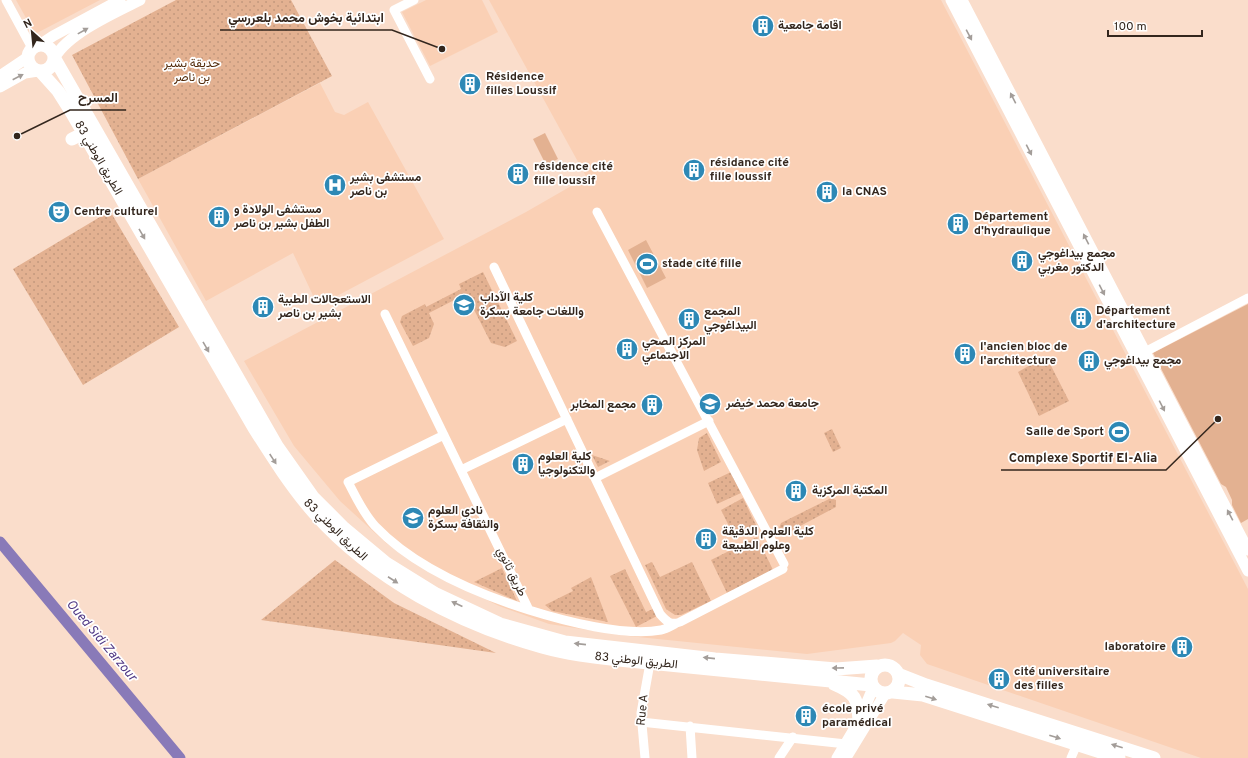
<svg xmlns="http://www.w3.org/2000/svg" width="1248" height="758" font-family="Overpass,Vazirmatn,sans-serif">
<defs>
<pattern id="grass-dots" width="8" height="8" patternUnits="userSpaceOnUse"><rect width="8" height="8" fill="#e3b191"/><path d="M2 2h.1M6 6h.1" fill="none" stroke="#c3987d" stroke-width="1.8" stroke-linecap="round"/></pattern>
</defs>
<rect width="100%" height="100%" fill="#faddcb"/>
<path fill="#fad0b5" d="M16,0H100L35,34Z
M426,0H482L498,32L430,66L402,12Z
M489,0H941L1248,589V758H1201L927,664L920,655L921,645L903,633L895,641L891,643L807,654L628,636L549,624L499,606L438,576L386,543L340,501L294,446L244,361L526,212L573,185L576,186L588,180Z
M320,83L335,112L344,115L368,102L444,239L318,306L293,253L206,301L138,179Z"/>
<path fill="url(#grass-dots)" d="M176,0H291L332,76L138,179L72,55Z
M110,211L179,327L83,385L13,269Z
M483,272L517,341L505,347L491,343L466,294L429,313L434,324L429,338L413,346L400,322L402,316L425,304L426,307L461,289L459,284Z
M1046,356L1069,401L1039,416L1018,372Z
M832,429L841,448L833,452L824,433Z
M707,433L721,462L704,471L697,450L699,438Z
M592,455L610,461L598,467Z
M731,472L741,493L717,504L708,483Z
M743,498L757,527L735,538L721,510Z
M831,498L836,500V507L787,533L781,532L779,528L781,523Z
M757,537L773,570L727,593L711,560Z
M335,560L394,603L496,653L261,620Z
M652,562L660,577L692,562L711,601L681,615H675L666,609L645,565Z
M502,568L517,601L474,582Z
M625,569L646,612L653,609L657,616L636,627L610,576Z
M591,577L608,622L552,611L545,605L573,591L571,588Z"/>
<path fill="#e3b191" d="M545,133L558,159L546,165L533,139Z
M646,240L666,278L647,288L628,250Z
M1248,304V519L1241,523L1232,505V500L1226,487L1221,484L1153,353Z"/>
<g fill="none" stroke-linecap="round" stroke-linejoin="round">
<path stroke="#897ab8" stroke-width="11" d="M0,542L180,758"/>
<path stroke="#fff" stroke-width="9" d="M6,0L32,48
M414,0L394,10L430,79
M597,212L784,564
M494,267L660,614C666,621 671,626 680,622L783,569
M385,314L529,610C564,621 625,637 661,630C666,629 671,626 675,624
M1139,355L1248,298
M444,435L348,482C356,497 363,513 375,526C415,568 475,593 529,610
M461,470L567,419
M595,478L709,421
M641,722L846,744
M690,726L692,758
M645,758L641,713L650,663
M779,758L793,737
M1071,758L1077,744"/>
<path stroke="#fff" stroke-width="11" d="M951,0L1248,571
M962,0L1248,550
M41,44L53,36L120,0
M55,57C69,33 114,13 140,0
M0,76L28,57
M0,87L25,73L38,71
M847,756L885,694
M837,758L859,721L873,688"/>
<path stroke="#fff" stroke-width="13" d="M28 58a13 13 0 1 1 26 0a13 13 0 1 1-26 0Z
M55,59L277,446L313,497L344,528L386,563L436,594L500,624L565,642L715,659L836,669L877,666
M40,71L58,91L70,110L254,428C273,458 292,488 315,514C373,579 459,624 542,647C567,654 593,657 619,660L871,685
M72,139L84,133
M871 679a14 14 0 1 1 28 0a14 14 0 1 1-28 0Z
M898,674L926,685L1154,758
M834,684C855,693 858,698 859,721
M893,692L923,695L1119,758"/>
</g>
<defs><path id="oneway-solid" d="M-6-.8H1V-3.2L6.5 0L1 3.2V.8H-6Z"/></defs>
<g fill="#a39d99">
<use href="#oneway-solid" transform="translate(83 31) rotate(-29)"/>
<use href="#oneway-solid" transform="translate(969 35) rotate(62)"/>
<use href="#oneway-solid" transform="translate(18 77) rotate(-27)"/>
<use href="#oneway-solid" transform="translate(1013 98) rotate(-117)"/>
<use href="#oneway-solid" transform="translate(1029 150) rotate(63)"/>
<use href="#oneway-solid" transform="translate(142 234) rotate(60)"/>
<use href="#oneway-solid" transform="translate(1086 239) rotate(-117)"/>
<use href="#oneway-solid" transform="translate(1102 290) rotate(63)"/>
<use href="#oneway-solid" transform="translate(206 347) rotate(60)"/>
<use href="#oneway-solid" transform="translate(1162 406) rotate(63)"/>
<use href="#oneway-solid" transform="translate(273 459) rotate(57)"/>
<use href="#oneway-solid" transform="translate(1230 515) rotate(-118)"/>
<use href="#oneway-solid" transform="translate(393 580) rotate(33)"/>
<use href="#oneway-solid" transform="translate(457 604) rotate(-155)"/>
<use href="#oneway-solid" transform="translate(580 644) rotate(-174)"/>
<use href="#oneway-solid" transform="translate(709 658) rotate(-174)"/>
<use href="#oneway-solid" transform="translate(838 668) rotate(179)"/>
<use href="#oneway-solid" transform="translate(931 698) rotate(17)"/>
<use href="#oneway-solid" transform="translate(993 706) rotate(-163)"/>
<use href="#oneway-solid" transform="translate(1055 737) rotate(18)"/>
<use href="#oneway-solid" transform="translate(1117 746) rotate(-162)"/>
</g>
<defs>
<g id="building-disc" transform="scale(1.15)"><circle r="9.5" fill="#2d88b5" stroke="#fff"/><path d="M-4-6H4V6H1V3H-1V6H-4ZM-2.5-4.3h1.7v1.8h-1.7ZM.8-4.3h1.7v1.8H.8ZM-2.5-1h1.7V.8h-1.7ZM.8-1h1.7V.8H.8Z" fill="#fff"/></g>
<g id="hospital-disc" transform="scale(1.15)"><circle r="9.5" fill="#2d88b5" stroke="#fff"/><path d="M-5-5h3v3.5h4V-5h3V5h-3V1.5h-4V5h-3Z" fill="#fff"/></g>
<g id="theatre-disc" transform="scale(1.15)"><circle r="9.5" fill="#2d88b5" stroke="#fff"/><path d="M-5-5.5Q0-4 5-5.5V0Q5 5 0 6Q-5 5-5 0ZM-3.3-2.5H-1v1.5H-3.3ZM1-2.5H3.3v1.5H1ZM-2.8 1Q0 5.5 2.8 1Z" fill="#fff"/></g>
<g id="stadium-disc" transform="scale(1.15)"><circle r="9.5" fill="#2d88b5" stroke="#fff"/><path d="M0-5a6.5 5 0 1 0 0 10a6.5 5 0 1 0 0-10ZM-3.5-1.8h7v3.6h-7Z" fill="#fff"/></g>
<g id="university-disc" transform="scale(1.15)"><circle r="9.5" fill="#2d88b5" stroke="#fff"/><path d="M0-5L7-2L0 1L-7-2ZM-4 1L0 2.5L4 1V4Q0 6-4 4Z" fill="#fff"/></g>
</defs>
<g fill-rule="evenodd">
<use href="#building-disc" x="763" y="26"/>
<use href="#building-disc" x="470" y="84"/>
<use href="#building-disc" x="694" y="170"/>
<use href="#building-disc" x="518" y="174"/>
<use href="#hospital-disc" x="335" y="185"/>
<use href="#building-disc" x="827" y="192"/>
<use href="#theatre-disc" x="59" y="212"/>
<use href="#building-disc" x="219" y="217"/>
<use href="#building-disc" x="958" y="224"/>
<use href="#building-disc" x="1022" y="261"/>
<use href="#stadium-disc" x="647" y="264"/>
<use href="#university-disc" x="464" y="305"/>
<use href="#building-disc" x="263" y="307"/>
<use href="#building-disc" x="1081" y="318"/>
<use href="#building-disc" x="689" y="319"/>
<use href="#building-disc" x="627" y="349"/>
<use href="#building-disc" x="965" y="354"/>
<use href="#building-disc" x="1089" y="361"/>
<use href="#university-disc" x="710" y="404"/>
<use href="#building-disc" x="652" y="405"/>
<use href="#stadium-disc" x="1119" y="432"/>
<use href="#building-disc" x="523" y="464"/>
<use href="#building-disc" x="796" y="491"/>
<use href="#university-disc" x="413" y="518"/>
<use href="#building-disc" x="706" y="539"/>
<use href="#building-disc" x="1182" y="647"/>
<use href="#building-disc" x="999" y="679"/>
<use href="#building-disc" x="806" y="716"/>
</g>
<g text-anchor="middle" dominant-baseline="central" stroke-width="3.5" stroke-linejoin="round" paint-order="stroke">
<g font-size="12" font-weight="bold" fill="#33261d" stroke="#fff" text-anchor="start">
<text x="778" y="26">اقامة جامعية</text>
<text x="486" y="77">Résidence<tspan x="486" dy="14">filles Loussif</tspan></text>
<text x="710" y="163">résidance cité<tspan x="710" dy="14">fille loussif</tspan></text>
<text x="534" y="167">résidence cité<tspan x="534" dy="14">fille loussif</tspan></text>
<text x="350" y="178">مستشفى بشير<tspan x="350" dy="14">بن ناصر</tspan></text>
<text x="842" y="192">la CNAS</text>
<text x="234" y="210">مستشفى الولادة و<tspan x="234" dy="14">الطفل بشير بن ناصر</tspan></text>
<text x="74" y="212">Centre culturel</text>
<text x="974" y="217">Département<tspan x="974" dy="14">d'hydraulique</tspan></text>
<text x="1038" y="254">مجمع بيداغوجي<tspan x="1038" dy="14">الدكتور مغربي</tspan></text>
<text x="662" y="264">stade cité fille</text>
<text x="480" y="298">كلية الآداب<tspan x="480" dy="14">واللغات جامعة بسكرة</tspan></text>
<text x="278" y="300">الاستعجالات الطبية<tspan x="278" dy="14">بشير بن ناصر</tspan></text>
<text x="1096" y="311">Département<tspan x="1096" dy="14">d'architecture</tspan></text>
<text x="704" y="312">المجمع<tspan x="704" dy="14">البيداغوجي</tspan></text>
<text x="642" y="342">المركز الصحي<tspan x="642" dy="14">الاجتماعي</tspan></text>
<text x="980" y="347">l'ancien bloc de<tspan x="980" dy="14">l'architecture</tspan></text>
<text x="1104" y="361">مجمع بيداغوجي</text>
<text x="726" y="404">جامعة محمد خيضر</text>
<text x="636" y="405" text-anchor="end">مجمع المخابر</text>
<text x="1104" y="432" text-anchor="end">Salle de Sport</text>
<text x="538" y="457">كلية العلوم<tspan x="538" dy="14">والتكنولوجيا</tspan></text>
<text x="812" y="491">المكتبة المركزية</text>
<text x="428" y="511">نادي العلوم<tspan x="428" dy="14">والثقافة بسكرة</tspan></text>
<text x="722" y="532">كلية العلوم الدقيقة<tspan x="722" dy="14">وعلوم الطبيعة</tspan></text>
<text x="1166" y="647" text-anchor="end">laboratoire</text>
<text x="1014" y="672">cité universitaire<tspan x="1014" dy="14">des filles</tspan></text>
<text x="822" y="709">école privé<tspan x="822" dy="14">paramédical</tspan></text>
</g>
<g font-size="12" fill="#522a09" stroke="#fff">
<text x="192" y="64">حديقة بشير<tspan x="192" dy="14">بن ناصر</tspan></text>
</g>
<g font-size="12" fill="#33261d" stroke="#fff">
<text transform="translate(98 158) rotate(60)">الطريق الوطني 83</text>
<text transform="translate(335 530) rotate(44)">الطريق الوطني 83</text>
<text transform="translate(511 572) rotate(64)">طريق ثانوي</text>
<text transform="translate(636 661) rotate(6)">الطريق الوطني 83</text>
<text transform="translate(643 710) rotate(-85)">Rue A</text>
</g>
<g font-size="13" font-style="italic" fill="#4f3784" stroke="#fff">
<text transform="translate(101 641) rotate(50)">Oued Sidi Zarzour</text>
</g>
</g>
<path fill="none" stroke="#33261d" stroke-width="1.5" d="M442 49L392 30H220M17 136L70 110H126M1218 419L1166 470H1001"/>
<g fill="#33261d" stroke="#fff" stroke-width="1.5">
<circle cx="442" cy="49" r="4"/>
<circle cx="17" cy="136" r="4"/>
<circle cx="1218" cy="419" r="4"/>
</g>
<g font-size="13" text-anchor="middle" font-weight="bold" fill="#33261d" stroke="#fff" stroke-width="3.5" stroke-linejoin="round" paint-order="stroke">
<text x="306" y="22">ابتدائية بخوش محمد بلعررسي</text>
<text x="98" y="102">المسرح</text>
<text x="1083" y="462">Complexe Sportif El-Alia</text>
</g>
<g transform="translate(32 32) rotate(333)" stroke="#ffffff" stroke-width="3" paint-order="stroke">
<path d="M0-3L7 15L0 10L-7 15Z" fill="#33261d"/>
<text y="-6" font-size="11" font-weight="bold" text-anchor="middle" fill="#33261d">N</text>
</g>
<path d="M1108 30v6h94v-6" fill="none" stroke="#33261d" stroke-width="2"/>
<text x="1114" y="30" font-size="12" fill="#33261d" stroke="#ffffff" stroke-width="3" paint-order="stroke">100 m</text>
</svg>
